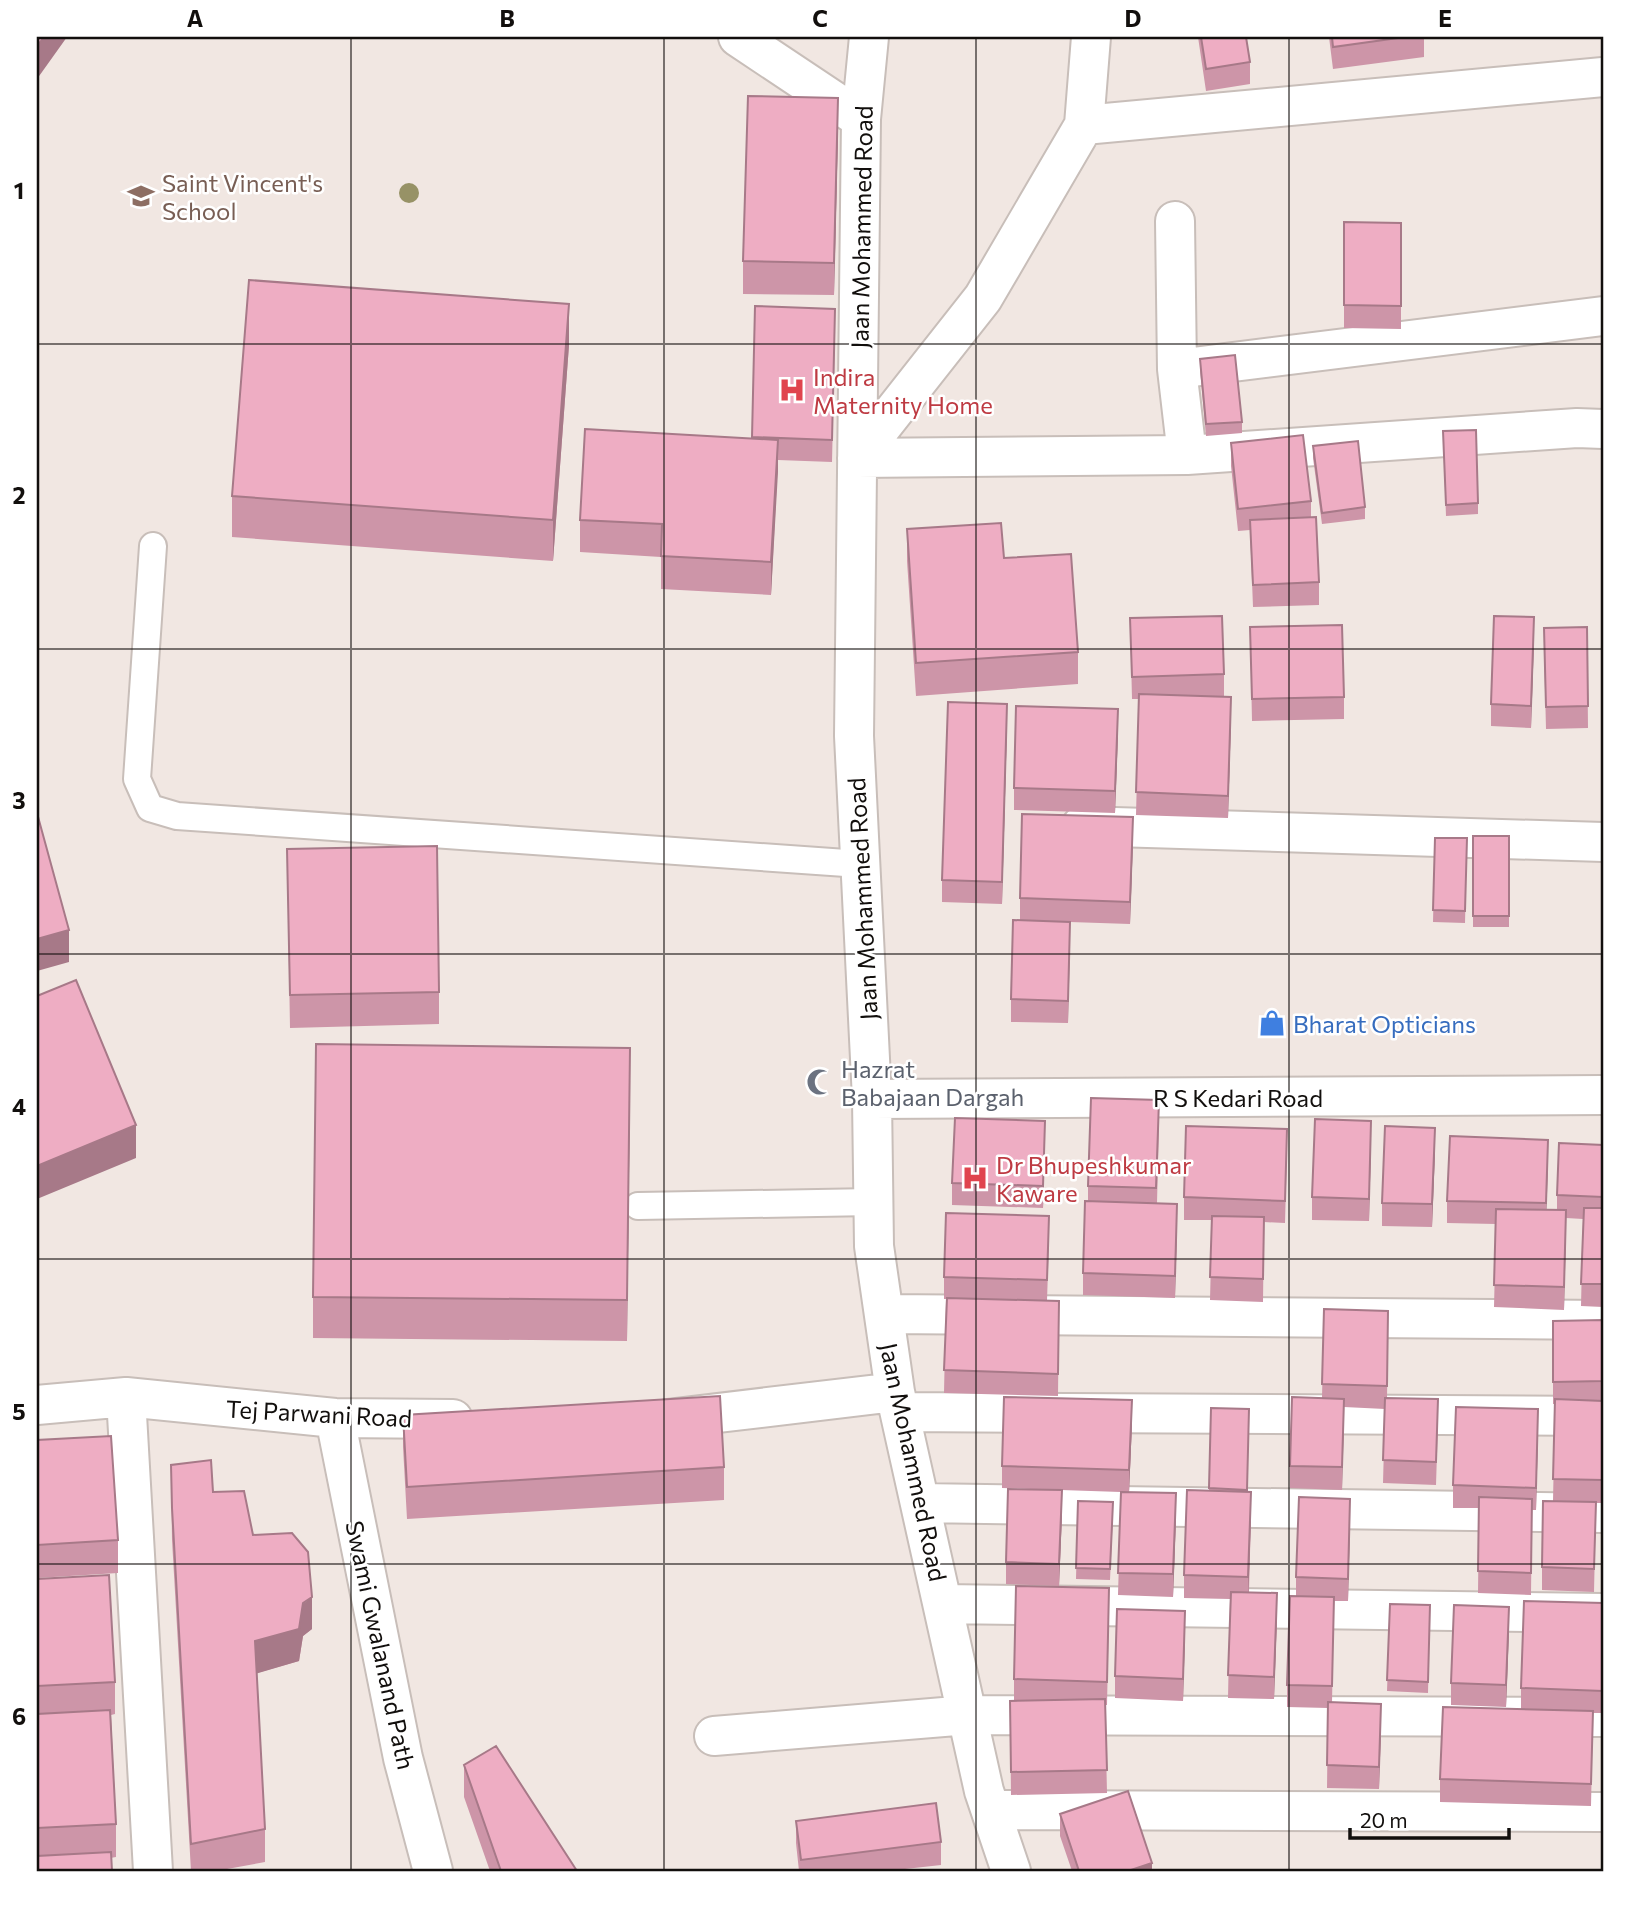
<svg xmlns="http://www.w3.org/2000/svg" width="1640" height="1908" font-family="Commissioner,sans-serif">
<rect width="100%" height="100%" fill="#f1e7e2"/>
<g fill="none" stroke-linecap="round" stroke-linejoin="round">
<g stroke="#c8beb9" stroke-width="30">
<path id="lane" d="M153,546L137,779L150,808L177,816L860,864
M638,1206L873,1202"/>
</g>
<g stroke="#c8beb9" stroke-width="42">
<path id="street" d="M738,37L861,119
M869,37L861,119L854,736L872,1099L874,1246L895,1392L984,1791L1011,1871
M1084,125L1603,77
M1175,221L1177,369L1187,455
M1177,369L1603,316
M857,458L1187,455L1577,428L1603,429
M857,458L983,298L1084,125L1091,37
M1081,826L1603,842
M872,1099L1603,1095
M884,1314L1603,1320
M126,1397L153,1871
M37,1405L126,1397L335,1418L453,1419
M900,1412L1603,1416
M335,1418L403,1758L433,1871
M667,1419L895,1392
M920,1503L1603,1513
M943,1604L1603,1613
M714,1736L968,1715L1603,1717
M991,1810L1603,1812"/>
</g>
<use href="#lane" stroke="#fff" stroke-width="26"/>
<use href="#street" stroke="#fff" stroke-width="38"/>
</g>
<circle fill="#979266" cx="409" cy="193" r="10"/>
<path fill="#cd95a8" d="M1198,37H1246L1250,62V84L1206,91Z
M1329,37H1424V57L1333,69Z
M838,130L834,295L743,294V261Z
M1344,222L1401,223V329L1344,328Z
M835,332L832,462L778,460L771,595L661,589V557L580,552V520L752,438Z
M569,345L553,561L232,537V496Z
M1200,359L1242,422V433L1206,436L1200,370Z
M1443,431L1478,503V514L1446,516Z
M1231,443L1311,501V517L1319,582V605L1253,607L1250,530L1238,531L1231,466Z
M1313,446L1365,507V519L1322,524L1313,458Z
M907,529L1004,558L1078,652V684L916,696L907,561Z
M1130,618L1224,674V696L1231,719L1228,818L1136,815L1139,699H1132Z
M1250,627L1344,697V719L1252,721Z
M1587,627L1588,728L1546,729L1544,650Z
M1534,640L1531,728L1491,726V704Z
M1007,726L1002,904L942,902V880Z
M1118,732L1115,813L1014,810V788Z
M1473,836H1509V927H1473Z
M1435,838H1467L1465,923L1433,922Z
M1133,840L1130,924L1070,922L1068,1023L1011,1022V999L1020,921V898Z
M287,849L439,992V1024L290,1028Z
M630,1090L627,1341L313,1338V1297Z
M1159,1122L1157,1203L1177,1227L1175,1298L1083,1295V1273L1088,1202V1186Z
M1045,1144L1043,1208L952,1205V1183Z
M1371,1144L1369,1221L1312,1220V1197Z
M1603,1145V1307L1581,1306L1583,1219L1566,1218L1564,1310L1494,1307L1496,1224L1447,1223V1201L1548,1162L1546,1210H1557V1195Z
M1287,1151L1285,1223L1264,1222L1263,1302L1210,1300L1212,1220H1184V1197Z
M1435,1151L1432,1227L1382,1226V1203Z
M1049,1239L1047,1301H1059L1058,1396L944,1393L946,1299H944V1277Z
M1324,1309L1388,1334L1387,1398L1438,1422L1436,1485L1383,1483L1385,1409L1344,1407L1342,1490L1290,1488V1466L1322,1398Z
M1603,1320V1503H1596L1594,1592L1542,1590V1567L1553,1501L1555,1404H1553V1321Z
M1211,1408L1249,1409L1247,1492L1251,1515L1249,1592L1277,1615L1274,1699L1228,1698L1230,1599L1184,1598V1575L1209,1491Z
M403,1415L724,1467V1500L407,1519L403,1447Z
M1132,1423L1129,1492L1176,1516L1173,1597L1118,1595L1121,1492L1002,1488V1466Z
M1538,1432L1536,1510H1532L1531,1595L1478,1593L1479,1508H1453V1485Z
M37,1440L118,1540V1573L37,1578Z
M171,1465L213,1492L253,1535L312,1629L303,1636L299,1661L257,1673L265,1829V1862L216,1871H191L172,1540Z
M1078,1501L1113,1514L1110,1580L1076,1579Z
M1062,1513L1059,1586L1006,1584V1562Z
M1350,1522L1348,1601H1334L1332,1703L1381,1727L1379,1789L1327,1788L1328,1708L1287,1707V1685L1296,1597V1577Z
M37,1579L115,1682V1714L111,1715L116,1824V1857L37,1871Z
M1603,1603V1713H1593L1591,1806L1440,1802V1779L1521,1709V1688Z
M1390,1604L1430,1605L1428,1693L1387,1691Z
M1109,1611L1107,1705H1105L1107,1793L1011,1795L1010,1701H1014V1679Z
M1509,1629L1506,1707L1451,1705V1683Z
M1185,1634L1183,1701L1115,1698V1676Z
M464,1765L577,1871H490L464,1797Z
M1060,1814L1152,1871H1072L1060,1836Z
M796,1821L941,1842V1865L887,1871H799L796,1843Z"/>
<path fill="#a77988" d="M44,37H67L37,79V46Z
M838,98V130L834,295V263Z
M569,304V345L553,561V520Z
M778,440V472L771,595V562Z
M1534,617V640L1531,728V706Z
M1231,697V719L1228,818V796Z
M1007,704V726L1002,904V882Z
M1118,709V732L1115,813V791Z
M1133,817V840L1130,924V902Z
M1070,922V945L1068,1023V1001Z
M69,930V962L37,971V939Z
M630,1048V1090L627,1341V1300Z
M1045,1121V1144L1043,1208V1186Z
M1371,1121V1144L1369,1221V1199Z
M136,1125V1158L37,1199V1166Z
M1435,1128V1151L1432,1227V1204Z
M1548,1140V1162L1546,1226V1203Z
M1177,1204V1227L1175,1298V1276Z
M1566,1210V1233L1564,1310V1287Z
M1344,1399V1421L1342,1490V1467Z
M1132,1400V1423L1129,1493V1470Z
M1538,1409V1432L1536,1510V1488Z
M1062,1490V1513L1059,1586V1564Z
M1251,1492V1515L1248,1599V1577Z
M1176,1493V1516L1173,1597V1574Z
M1350,1499V1522L1348,1601V1579Z
M1277,1593V1615L1274,1699V1677Z
M312,1597V1629L303,1636L299,1661L255,1674V1641Z
M1509,1607V1629L1506,1707V1685Z
M1185,1611V1634L1183,1701V1679Z
M1381,1704V1727L1379,1789V1767Z
M1152,1863V1871H1128Z"/>
<path fill="#eeadc3" stroke="#a77988" stroke-width="2" d="M37,37H44L37,46Z
M1201,37H1246L1250,62L1206,69Z
M1332,37H1405L1333,47Z
M748,96L838,98L834,263L743,261Z
M1344,222L1401,223V306L1344,305Z
M249,280L569,304L553,520L232,496Z
M755,306L835,309L832,440L752,437Z
M1235,355L1242,422L1206,424L1200,359Z
M585,429L778,440L771,562L661,556L662,524L580,520Z
M1476,430L1478,503L1446,505L1443,431Z
M1303,435L1311,501L1238,509L1231,443Z
M1358,441L1365,507L1322,513L1313,446Z
M1316,517L1319,582L1253,585L1250,520Z
M1001,523L1004,558L1071,554L1078,652L916,663L907,529Z
M1222,616L1224,674L1132,677L1130,618Z
M1494,616L1534,617L1531,706L1491,704Z
M1342,625L1344,697L1252,699L1250,627Z
M1587,627L1588,706L1546,707L1544,628Z
M1139,694L1231,697L1228,796L1136,792Z
M948,702L1007,704L1002,882L942,880Z
M1016,706L1118,709L1115,791L1014,788Z
M37,813L69,930L37,939Z
M1022,814L1133,817L1130,902L1020,898Z
M1473,836H1509V916H1473Z
M1435,838H1467L1465,911L1433,910Z
M437,846L439,992L290,995L287,849Z
M1013,920L1070,922L1068,1001L1011,999Z
M76,980L136,1125L37,1166V996Z
M316,1044L630,1048L627,1300L313,1297Z
M1091,1098L1159,1100L1156,1188L1088,1186Z
M955,1118L1045,1121L1043,1186L952,1183Z
M1315,1119L1371,1121L1369,1199L1312,1197Z
M1186,1126L1287,1129L1285,1201L1184,1197Z
M1385,1126L1435,1128L1432,1204L1382,1203Z
M1450,1136L1548,1140L1546,1203L1447,1201Z
M1559,1143L1603,1145V1197L1557,1195Z
M1085,1201L1177,1204L1175,1276L1083,1273Z
M1584,1208H1603V1284H1581Z
M1496,1209L1566,1210L1564,1287L1494,1285Z
M946,1213L1049,1216L1047,1280L944,1277Z
M1212,1216L1264,1217L1263,1279L1210,1277Z
M947,1298L1059,1301L1058,1374L944,1370Z
M1324,1309L1388,1311L1387,1386L1322,1384Z
M1603,1320V1381L1553,1382V1321Z
M720,1396L724,1467L407,1487L403,1415Z
M1004,1397L1132,1400L1129,1470L1002,1466Z
M1292,1397L1344,1399L1342,1467L1290,1466Z
M1385,1398L1438,1399L1436,1462L1383,1460Z
M1555,1399L1603,1401V1480L1553,1479Z
M1456,1407L1538,1409L1536,1488L1453,1485Z
M1211,1408L1249,1409L1247,1490L1209,1488Z
M111,1436L118,1540L37,1545V1440Z
M211,1460L213,1492L244,1491L253,1535L292,1533L308,1552L312,1597L303,1603L299,1629L255,1641L265,1829L191,1844L172,1508L171,1465Z
M1008,1489L1062,1490L1059,1564L1006,1562Z
M1187,1490L1251,1492L1248,1577L1184,1575Z
M1121,1492L1176,1493L1173,1574L1118,1573Z
M1299,1497L1350,1499L1348,1579L1296,1577Z
M1479,1497L1532,1499L1531,1573L1478,1571Z
M1078,1501L1113,1502L1110,1569L1076,1568Z
M1543,1501L1596,1502L1594,1569L1542,1567Z
M109,1575L115,1682L37,1686V1579Z
M1016,1586L1109,1588L1107,1682L1014,1679Z
M1231,1592L1277,1593L1274,1677L1228,1675Z
M1290,1596L1334,1597L1332,1686L1287,1685Z
M1524,1601L1603,1603V1691L1521,1688Z
M1390,1604L1430,1605L1428,1682L1387,1680Z
M1454,1605L1509,1607L1506,1685L1451,1683Z
M1117,1609L1185,1611L1183,1679L1115,1676Z
M1105,1699L1107,1770L1011,1772L1010,1701Z
M1328,1702L1381,1704L1379,1767L1327,1765Z
M1443,1707L1593,1711L1591,1784L1440,1779Z
M110,1710L116,1824L37,1828V1714Z
M496,1746L577,1871H501L464,1765Z
M1128,1791L1152,1863L1128,1871H1079L1060,1814Z
M936,1803L941,1842L801,1860L796,1821Z
M111,1852L112,1871H37V1856Z"/>
<path fill="none" stroke="#120f0d" stroke-width="2" stroke-opacity="0.55" d="M351,37V1871M664,37V1871M976,37V1871M1289,37V1871M37,344H1603M37,649H1603M37,954H1603M37,1259H1603M37,1564H1603"/>
<defs>
<g id="school-bare" transform="scale(2.1)"><path d="M0-5L7-2L0 1L-7-2ZM-4 1L0 2.5L4 1V4Q0 6-4 4Z" fill="#8d6e63" stroke="#fff" stroke-width="2.5" paint-order="stroke"/></g>
<g id="hospital-bare" transform="scale(2.1)"><path d="M-5-5h3v3.5h4V-5h3V5h-3V1.5h-4V5h-3Z" fill="#e0444e" stroke="#fff" stroke-width="2.5" paint-order="stroke"/></g>
<g id="shop-bare" transform="scale(2.1)"><path d="M-5-2.5h2.3a2.7 3.5 0 0 1 5.4 0H5L5.5 6h-11ZM-1.5-2.5h3a1.5 2.3 0 0 0-3 0Z" fill="#3f7fe0" stroke="#fff" stroke-width="2.5" paint-order="stroke"/></g>
<g id="mosque-bare" transform="scale(2.1)"><path d="M3.5-4.9A6 6 0 1 0 3.5 4.9A5 5 0 1 1 3.5-4.9Z" fill="#6b7280" stroke="#fff" stroke-width="2.5" paint-order="stroke"/></g>
</defs>
<g fill-rule="evenodd">
<use href="#school-bare" x="141" y="196"/>
<use href="#hospital-bare" x="792" y="390"/>
<use href="#shop-bare" x="1272" y="1023"/>
<use href="#mosque-bare" x="820" y="1082"/>
<use href="#hospital-bare" x="975" y="1178"/>
</g>
<g text-anchor="middle" dominant-baseline="central" stroke-width="5" stroke-linejoin="round" paint-order="stroke">
<g font-size="24" fill="#785e54" stroke="#fff" text-anchor="start">
<text x="162" y="182">Saint Vincent's<tspan x="162" dy="28">School</tspan></text>
</g>
<g font-size="24" fill="#120f0d" stroke="#fff">
<text transform="translate(861 227) rotate(-89)">Jaan Mohammed Road</text>
<text transform="translate(862 899) rotate(-93)">Jaan Mohammed Road</text>
<text x="1238" y="1097">R S Kedari Road</text>
<text transform="translate(319 1413) rotate(3)">Tej Parwani Road</text>
<text transform="translate(914 1462) rotate(78)">Jaan Mohammed Road</text>
<text transform="translate(381 1645) rotate(78)">Swami Gwalanand Path</text>
</g>
<g font-size="24" fill="#be3a42" stroke="#fff" text-anchor="start">
<text x="813" y="376">Indira<tspan x="813" dy="28">Maternity Home</tspan></text>
<text x="996" y="1164">Dr Bhupeshkumar<tspan x="996" dy="28">Kaware</tspan></text>
</g>
<g font-size="24" fill="#366cbe" stroke="#fff" text-anchor="start">
<text x="1293" y="1023">Bharat Opticians</text>
</g>
<g font-size="24" fill="#5b616d" stroke="#fff" text-anchor="start">
<text x="841" y="1068">Hazrat<tspan x="841" dy="28">Babajaan Dargah</tspan></text>
</g>
</g>
<rect width="1640" height="1908" fill="none" stroke="#ffffff" stroke-width="77"/>
<path d="M1350 1828v10h159v-10" fill="none" stroke="#120f0d" stroke-width="3.5"/>
<text x="1360" y="1828" font-size="21" fill="#120f0d" stroke="#ffffff" stroke-width="5" paint-order="stroke">20 m</text>
<rect x="38" y="38" width="1564" height="1832" fill="none" stroke="#120f0d" stroke-width="2.5"/>
<g font-size="23" text-anchor="middle" font-weight="bold" fill="#120f0d">
<text x="195" y="27">A</text>
<text x="507" y="27">B</text>
<text x="820" y="27">C</text>
<text x="1133" y="27">D</text>
<text x="1445" y="27">E</text>
<text x="19" y="199">1</text>
<text x="19" y="504">2</text>
<text x="19" y="809">3</text>
<text x="19" y="1115">4</text>
<text x="19" y="1420">5</text>
<text x="19" y="1725">6</text>
</g>
</svg>
